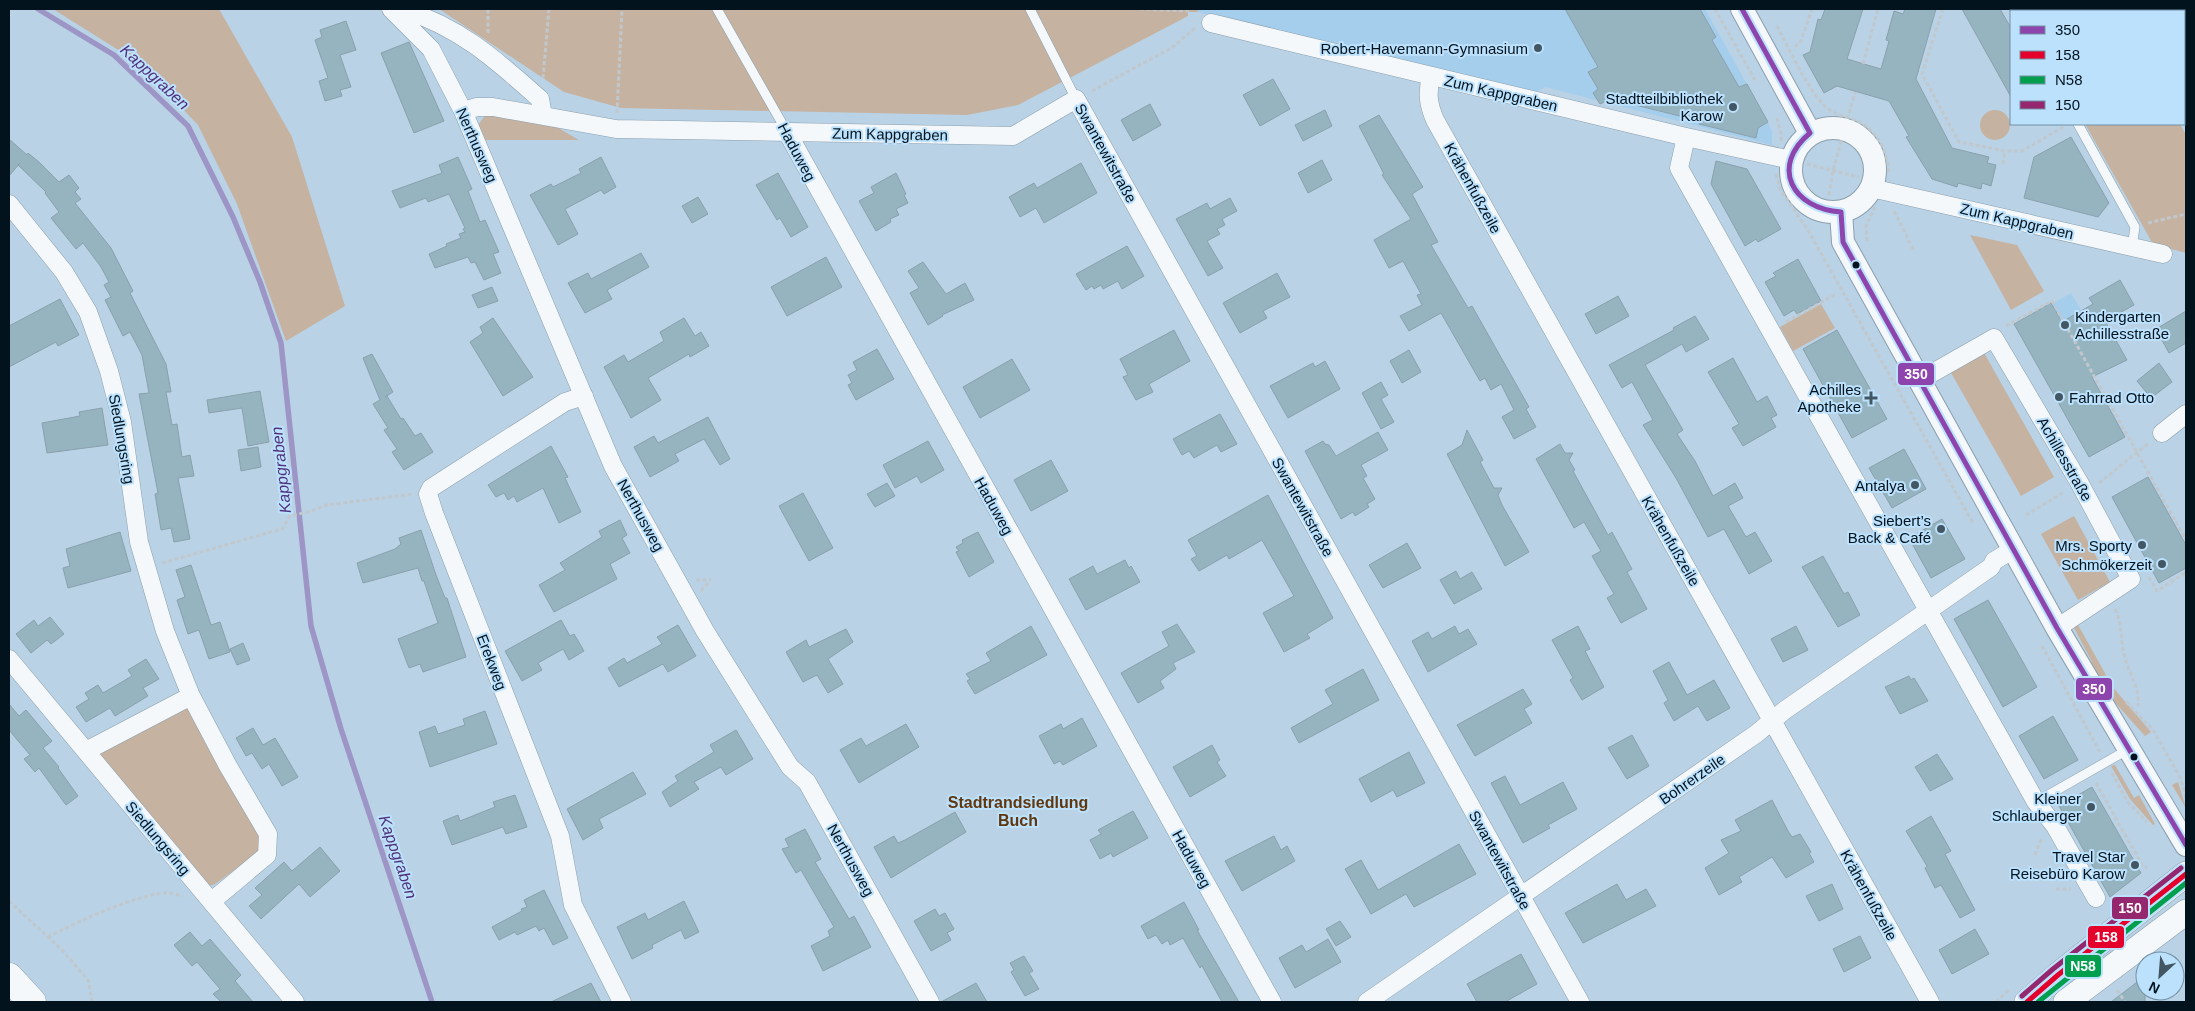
<svg xmlns="http://www.w3.org/2000/svg" width="2195" height="1011" font-family="Arial,sans-serif">
<rect width="100%" height="100%" fill="#b9d2e5"/>
<path fill="#a5ceec" d="M1197,9H1705L1768,122L1772,132V145L1545,87L1537,92L1198,12Z
M2071,293L2096,336L2035,314Z"/>
<path fill="#c6b2a0" d="M53,9H219L292,137L345,306L286,341L237,204L198,125L139,63Z
M439,9H1197L1198,12H1188V16L1018,105L967,115L621,108L564,92Z
M2021,9H2116L2117,11H2023Z
M1980 125a15 15 0 1 1 30 0a15 15 0 1 1-30 0Z
M487,113L548,122L579,140H485L478,125Z
M2085,124H2180L2186,135V253L2153,244Z
M1970,235L2017,245L2044,291L2011,310Z
M1821,304L1835,328L1793,351L1780,327Z
M1983,351L2054,477L2021,496L1950,371Z
M2074,516L2110,582L2078,600L2041,534Z
M2077,623L2106,675L2097,680L2087,665L2092,662L2073,626Z
M2111,685L2151,732L2145,736L2111,698L2106,691Z
M181,708H188L261,833L259,852L215,884L209,886L99,759L100,754Z
M2115,765L2134,798L2139,795L2155,824L2153,825L2130,799L2111,766Z
M2178,782L2186,808L2172,785Z"/>
<g fill="none" stroke-linecap="round" stroke-linejoin="round">
<path stroke="#9c95c6" stroke-width="5.5" d="M38,9L114,55L188,126L233,217L260,282L281,343L311,626L341,729L432,1002"/>
</g>
<path fill="#96b3c0" stroke="#8aa1ad" d="M1565,9H1700L1716,37L1712,40L1739,87L1747,84L1768,122L1758,128L1756,138L1699,124L1700,121L1611,99L1600,104L1593,93L1598,89L1588,72L1598,67Z
M1825,9H1863L1847,59L1881,69L1889,41L1886,40L1894,11L1903,14L1905,9H1936L1916,79L1952,148L1989,157L1987,163L1996,165L1991,186L1982,183L1981,189L1958,183L1957,187L1932,179L1906,137L1909,136L1889,101L1837,86L1824,93L1803,55L1810,52L1818,19L1821,20Z
M1962,9H2000L2011,28V97Z
M346,21L356,50L340,55L351,87L340,90L342,96L325,101L319,81L328,78L315,40L322,37L320,30Z
M409,42L444,121L414,133L381,53Z
M1273,79L1290,109L1260,126L1243,95Z
M1150,104L1161,125L1133,141L1121,120Z
M1325,110L1332,126L1303,141L1295,125Z
M1379,115L1423,187L1412,194L1438,242L1431,245L1468,308L1472,306L1529,407L1526,409L1536,427L1514,439L1502,417L1514,410L1501,384L1491,390L1485,378L1480,381L1441,313L1409,331L1400,316L1422,305L1417,295L1421,294L1403,261L1389,268L1374,240L1411,219L1382,175L1384,174L1359,126Z
M2071,137L2109,203L2098,217L2024,198L2034,157Z
M9,139L27,155L28,153L39,162L59,182L69,175L79,188L75,192L81,199L75,203L111,248L133,291L130,293L166,364L171,392H166L172,425L177,424L182,457L190,455L194,476L178,478L190,539L174,542L171,528L161,530L155,494L158,493L139,394L149,393L142,355L130,332L123,336L105,300L111,297L104,285L109,282L101,267L83,243L76,249L51,218L59,212L45,193L46,192L18,165L20,163L9,176Z
M458,157L472,189L468,191L480,222L485,220L499,252L493,254L501,273L484,280L475,262L471,263L468,257L435,268L429,254L447,246L446,244L461,238L459,234L465,232L463,229L465,228L449,194L428,202L426,198L400,208L392,191L442,173L439,165Z
M601,157L616,187L604,194L601,190L565,209L578,234L558,245L530,195L551,184L553,187L581,173L579,169Z
M1322,160L1332,180L1308,193L1298,173Z
M1716,161L1747,169L1781,229L1758,242L1756,239L1745,246L1711,184Z
M1081,163L1097,193L1044,223L1036,208L1020,217L1009,197L1034,183L1037,188Z
M778,173L808,227L791,237L780,218L777,220L756,185Z
M896,173L906,194L904,195L908,203L896,209L899,215L890,219L891,222L876,231L859,201L874,193L871,187Z
M698,197L708,214L692,223L682,206Z
M1230,198L1237,211L1222,219L1225,225L1217,229L1220,234L1207,241L1223,268L1208,276L1176,219L1207,203L1210,209Z
M1127,246L1144,276L1122,289L1118,281L1103,289L1101,285L1094,289L1092,286L1086,290L1076,274Z
M641,253L649,267L607,290L612,299L585,313L568,283L588,273L591,279Z
M826,257L842,287L787,316L771,287Z
M1798,259L1821,301L1797,314L1794,310L1784,316L1765,282L1776,276L1773,273Z
M923,262L946,294L965,283L974,300L942,315L943,316L928,325L910,293L919,288L908,271Z
M1277,273L1290,297L1263,311L1267,318L1240,333L1223,303Z
M2120,280L2134,305L2105,321L2127,360L2092,377L2125,437L2089,457L2014,324L2051,303L2062,322L2093,304L2089,298Z
M492,287L498,301L478,308L472,295Z
M1618,296L1629,316L1596,334L1585,314Z
M60,299L79,335L58,346L56,342L9,367V326Z
M2186,311V343L2169,353L2156,329Z
M1695,316L1709,339L1686,352L1682,344L1645,365L1683,430L1677,434L1695,461L1713,496L1735,483L1743,498L1728,506L1746,537L1755,532L1772,561L1749,574L1724,529L1708,537L1676,478L1643,425L1653,420L1632,382L1622,388L1609,365L1674,330L1673,328Z
M493,318L533,377L503,396L470,342L483,333L480,327Z
M684,318L695,336L701,332L709,346L690,357L689,354L648,378L661,400L631,418L604,367L624,355L628,362L664,341L660,332Z
M1174,330L1190,361L1149,384L1153,392L1136,400L1123,377L1128,375L1120,359Z
M1837,330L1887,419L1852,438L1803,349Z
M877,349L894,379L856,400L848,385L852,383L848,375L857,370L853,362Z
M1409,350L1421,372L1402,383L1390,361Z
M372,354L393,392L385,397L387,396L401,419L403,418L415,436L421,433L433,452L404,470L392,452L397,449L384,430L388,428L373,404L380,400L363,358Z
M1733,358L1757,402L1767,396L1777,415L1771,418L1776,427L1743,446L1732,428L1739,424L1708,372Z
M1012,359L1030,390L980,418L963,387Z
M1325,361L1340,389L1288,418L1270,386L1313,363L1315,367Z
M2159,363L2172,382L2151,398L2137,381Z
M1381,382L1388,395L1381,399L1394,422L1381,429L1362,393Z
M260,391L269,442L248,446L242,408L209,413L207,400Z
M102,408L108,445L47,453L42,423L80,416L79,412Z
M1220,414L1237,444L1221,452L1217,445L1194,458L1189,451L1182,455L1173,439Z
M708,417L730,459L720,465L704,439L675,454L679,461L650,477L634,447L654,436L658,443Z
M1467,430L1483,460L1480,462L1494,488H1502L1498,495L1502,505L1529,552L1505,566L1447,454L1462,445Z
M1378,432L1388,450L1361,465L1367,476L1363,478L1375,499L1367,504L1369,507L1355,516L1353,512L1341,519L1305,451L1323,441L1325,444L1329,445L1336,456Z
M928,441L944,470L921,483L917,476L895,488L883,465Z
M1560,444L1565,453H1573L1569,460L1575,470L1573,471L1608,535L1612,532L1632,569L1627,572L1647,609L1621,623L1607,598L1614,594L1592,556L1601,551L1584,522L1574,528L1536,459Z
M551,446L568,477L565,478L581,512L559,523L543,488L517,502L514,496L508,500L504,493L496,497L488,485Z
M258,447L261,467L241,471L238,450Z
M1904,449L1926,489L1892,508L1869,468Z
M1051,460L1068,491L1031,511L1014,480Z
M2148,477L2186,545V568L2159,583L2112,497Z
M887,483L895,496L875,507L867,494Z
M803,493L833,548L809,561L779,506Z
M1268,495L1333,618L1307,634L1310,638L1284,652L1263,613L1294,596L1262,540L1229,559L1227,555L1199,571L1191,559L1197,556L1188,540Z
M1942,519L1965,559L1931,578L1909,538Z
M620,520L627,535L622,538L630,553L610,564L617,579L554,612L539,585L565,570L560,563L602,537L599,531Z
M421,530L436,575L445,598H447L466,657L423,672L420,664L409,668L398,639L438,623L424,581H422L418,568L363,583L357,563L395,549L401,544L399,538Z
M120,532L131,571L68,588L63,568L70,566L66,549Z
M978,532L994,562L969,577L956,552L959,551L956,547L963,543L962,540Z
M1407,543L1421,568L1383,588L1369,565Z
M1823,556L1844,594L1848,592L1860,615L1838,627L1802,567Z
M1125,560L1129,568L1131,566L1140,582L1086,610L1069,579L1093,566L1097,574Z
M191,565L211,625L220,622L230,652L209,659L199,630L188,634L177,600L185,597L176,570Z
M1456,571L1460,579L1472,572L1482,589L1454,604L1440,580Z
M1988,600L2037,687L2003,707L1954,619Z
M50,617L64,634L51,644L47,640L31,653L16,634L34,620L38,626Z
M561,620L570,636L574,634L584,651L569,660L563,649L538,663L542,670L522,681L505,651Z
M1177,624L1195,652L1173,663L1176,669L1160,681L1164,688L1138,703L1121,673L1169,646L1162,632Z
M678,625L696,656L668,672L663,664L619,687L608,668L624,658L627,663L662,644L657,637Z
M1031,626L1047,655L975,694L967,681L970,679L966,674L991,661L986,653Z
M1455,626L1459,634L1468,629L1477,644L1428,672L1412,641L1428,632L1432,639Z
M1578,626L1590,649L1585,651L1604,687L1582,700L1570,680L1573,678L1552,640Z
M1796,626L1808,650L1783,662L1771,639Z
M846,629L853,642L828,659L843,684L828,693L817,675L803,682L786,652L806,640L809,647Z
M243,643L250,660L237,665L230,649Z
M146,659L159,679L143,688L148,696L115,716L110,708L86,722L76,707L89,699L85,693L98,685L103,693L132,676L128,670Z
M1669,662L1687,695L1714,680L1730,708L1707,721L1698,706L1674,721L1664,703L1668,700L1653,671Z
M1363,669L1379,700L1299,743L1291,728L1333,704L1325,690Z
M1909,676L1911,680L1914,678L1928,701L1900,714L1885,687Z
M1523,689L1532,704L1524,709L1532,723L1475,756L1457,725Z
M9,704L19,716L26,710L52,741L43,748L59,767L58,768L78,796L66,805L39,768L35,772L24,759L30,755L9,730Z
M485,711L497,744L430,767L419,732L435,726L438,734L465,725L463,719Z
M2053,716L2078,760L2044,779L2019,736Z
M1082,718L1097,746L1063,765L1060,761L1054,764L1039,736L1061,724L1063,729Z
M906,724L919,747L859,783L840,750L861,738L866,746Z
M253,728L263,745L275,738L298,777L282,786L269,764L262,769L252,753L246,756L236,738Z
M736,730L753,759L726,775L721,767L694,782L699,789L670,807L662,792L678,781L675,776L714,752L710,745Z
M1632,735L1649,766L1627,779L1608,748Z
M1212,745L1220,760L1217,762L1226,776L1190,797L1173,767Z
M1409,752L1425,783L1397,797L1393,790L1371,802L1359,779Z
M1937,754L1953,779L1930,791L1915,767Z
M633,772L646,794L599,819L603,828L583,840L567,809Z
M1505,776L1520,805L1563,782L1577,809L1548,825L1550,828L1523,843L1491,783Z
M2092,787L2141,873L2110,897L2059,806Z
M515,795L527,827L506,834L503,827L452,845L443,821L458,815L460,821L495,807L493,802Z
M1772,800L1788,831L1792,837L1800,834L1811,852L1809,853L1814,862L1786,878L1772,857L1739,877L1742,882L1719,895L1705,868L1729,853L1721,840L1741,831L1735,820Z
M1133,811L1148,838L1113,857L1111,853L1100,859L1090,840L1101,834L1098,830Z
M955,812L966,832L891,878L874,847L894,836L898,843L905,840Z
M1931,816L1951,851L1945,854L1975,910L1960,918L1941,885L1935,888L1925,868L1927,866L1906,831Z
M805,829L821,859L815,862L849,919L854,916L871,947L823,971L811,946L830,936L828,931L834,927L801,870L796,873L782,849L789,847L785,839Z
M1274,836L1281,850L1287,846L1295,861L1242,891L1225,861Z
M1459,844L1476,874L1414,907L1406,894L1371,914L1345,869L1361,860L1378,890Z
M320,847L340,871L310,897L299,884L261,919L249,906L262,895L255,888L284,862L292,871Z
M1617,884L1626,900L1646,889L1656,906L1583,943L1565,913Z
M1832,884L1843,909L1819,921L1806,896Z
M544,890L568,938L553,945L544,928L539,931L536,926L517,935L515,932L499,940L492,927L522,911L521,909L527,907L524,900Z
M684,901L699,932L685,939L681,930L652,945L653,948L632,959L617,927L645,913L648,920Z
M1184,902L1199,930H1197L1239,1002H1222L1202,966L1200,968L1183,938L1170,945L1168,940L1162,944L1156,935L1148,939L1141,926Z
M935,909L939,916L945,913L954,929L947,933L951,940L931,951L914,921Z
M1340,921L1351,937L1336,946L1326,929Z
M1975,929L1989,954L1952,974L1939,950Z
M190,932L202,946L210,939L241,975L235,981L253,1002H221L213,994L220,989L197,962L192,966L174,945Z
M1860,936L1871,958L1844,972L1833,949Z
M1328,939L1341,962L1295,988L1279,958L1302,945L1306,952Z
M1521,954L1537,984L1505,1002H1477L1467,984Z
M1024,956L1033,971L1029,973L1039,989L1025,996L1011,972L1014,970L1010,963Z
M2145,976V1002H2111Z
M591,983L601,1002H551Z
M976,983L987,1002H941Z"/>
<g fill="none" stroke-linecap="round" stroke-linejoin="round">
<g stroke="#8b9fad" stroke-width="10">
<path id="service" d="M717,9L787,132
M1030,9L1076,99
M2014,9L2016,11
M2078,124L2135,227L2132,247
M2036,802L2129,749"/>
</g>
<g stroke="#8b9fad" stroke-width="19">
<path id="minor" d="M391,9L431,49L463,111L613,466L705,631L790,767L807,782L930,1002
M402,9C460,27 496,60 540,99L543,116
M2150,9L2151,11
M1211,23L1686,137L1791,160
M2184,69L2186,74
M1431,76C1427,93 1428,104 1435,120L1930,1002
M463,111L477,107H493L616,129L1013,136L1076,99L1580,1002
M787,132L1272,1002
M1686,137L1679,168L2036,802L2055,826L2096,898
M1871,188L2163,254
M9,204L64,272L88,312L109,371L122,422L139,542L165,631L191,696L228,766L268,834L267,855L212,901
M1920,380L1994,338L2079,482L2131,579L2057,628
M584,396L565,402L431,488L428,494L434,513L560,836L573,905L622,1002
M2162,433L2186,414
M9,659L295,1002
M86,751L191,696
M1367,1002L1756,734L1785,710L1991,567L1994,561L2012,550"/>
</g>
<g stroke="#8b9fad" stroke-width="24">
<path id="tertiary" d="M1742,9L1810,133
M1791 170a42 42 0 1 1 84 0a42 42 0 1 1-84 0Z
M1841,212L1843,242L2057,628L2186,845"/>
</g>
<g stroke="#8b9fad" stroke-width="26">
<path id="secondary" d="M2027,1002L2058,975L2186,874
M2066,1002L2186,912"/>
</g>
<g stroke="#8b9fad" stroke-width="29">
<path id="motorway" d="M9,977L32,1002"/>
</g>
<path stroke="#c0c8cd" stroke-width="3" stroke-dasharray="4 2.5" stroke-linecap="butt" d="M1140,9L1189,11
M1715,9L1755,80
M1943,9L1922,74L1959,142L2005,151H2022L2065,126
M2104,11L2106,9
M1777,26C1789,48 1807,89 1825,106C1835,116 1850,117 1863,124C1877,132 1891,158 1888,174
M488,33V9
M1795,47L1800,43L1812,9
M1863,64L1878,9
M543,78L549,9
M1092,91L1173,47L1195,28
M617,113L622,9
M1777,118L1781,134V141
M1807,164L1859,177
M2003,164L2005,151
M1776,174L1780,189L1809,232L1973,523
M1829,195L1833,170L1855,92
M1894,211L1914,251
M2148,223L2186,214
M1867,241L1866,226L1875,207
M1786,322L1836,294
M2006,326L2052,301L2186,540
M2099,483L2149,443
M2026,515L2064,492
M162,563L282,529L290,516L312,511L326,505L413,494
M2149,577L2157,591L2186,572
M696,580H711
M701,591L710,581
M2115,609C2123,625 2120,641 2125,658C2131,678 2139,685 2138,706
M2042,646L2100,752
M2126,702L2153,730L2180,777L2186,797
M2112,773L2127,801L2147,822
M2096,783L2142,865L2147,868
M2035,855L2042,837
M2056,889H2071
M9,901L62,950L88,980L92,1002
M48,937C76,922 133,896 164,893C170,892 177,895 183,896
M2117,990L2125,1002
M1996,1002L2010,989"/>
<use href="#service" stroke="#f4f8fb" stroke-width="9"/>
<use href="#minor" stroke="#f4f8fb" stroke-width="18"/>
<use href="#tertiary" stroke="#f4f8fb" stroke-width="22"/>
<use href="#secondary" stroke="#f4f8fb" stroke-width="25"/>
<use href="#motorway" stroke="#f4f8fb" stroke-width="28"/>
<g stroke="#bce1fd" stroke-width="9">
<path id="bus-1" d="M1742,9L1810,133
M1810,133C1769,167 1793,209 1841,212
M1841,212L1843,242L2057,628L2186,845"/>
</g>
<g stroke="#bce1fd" stroke-width="9">
<path id="bus-2" d="M2027,1002L2058,975L2186,874"/>
</g>
<g stroke="#bce1fd" stroke-width="9">
<path id="bus-3" d="M2038,1002L2186,883"/>
</g>
<g stroke="#bce1fd" stroke-width="9">
<path id="bus-4" d="M2022,996L2053,969L2181,868"/>
</g>
<use href="#bus-1" stroke="#8e44ad" stroke-width="5"/>
<use href="#bus-2" stroke="#e4002b" stroke-width="5"/>
<use href="#bus-3" stroke="#009f4e" stroke-width="5"/>
<use href="#bus-4" stroke="#95276e" stroke-width="5"/>
</g>
<g fill="#425664" stroke="#bce1fd" stroke-width="2">
<circle cx="1538" cy="48" r="5"/>
<circle cx="1733" cy="107" r="5"/>
<circle cx="2065" cy="325" r="5"/>
<circle cx="2059" cy="397" r="5"/>
<path d="M1868.5 390.5h5v5h5v5h-5v5h-5v-5h-5v-5h5z"/>
<circle cx="1915" cy="485" r="5"/>
<circle cx="1941" cy="529" r="5"/>
<circle cx="2142" cy="545" r="5"/>
<circle cx="2162" cy="564" r="5"/>
<circle cx="2091" cy="807" r="5"/>
<circle cx="2135" cy="865" r="5"/>
</g>
<g fill="#02131e" stroke="#bce1fd" stroke-width="2">
<circle cx="1856" cy="265" r="4.5"/>
<circle cx="2134" cy="757" r="4.5"/>
</g>
<g text-anchor="middle" dominant-baseline="central" stroke-width="4" stroke-linejoin="round" paint-order="stroke">
<g font-size="15" fill="#02131e" stroke="#bce1fd" text-anchor="end">
<text x="1528" y="48">Robert-Havemann-Gymnasium</text>
<text x="1723" y="98">Stadtteilbibliothek<tspan x="1723" dy="17">Karow</tspan></text>
<text x="2075" y="316" text-anchor="start">Kindergarten<tspan x="2075" dy="17">Achillesstraße</tspan></text>
<text x="1861" y="389">Achilles<tspan x="1861" dy="17">Apotheke</tspan></text>
<text x="2069" y="397" text-anchor="start">Fahrrad Otto</text>
<text x="1905" y="485">Antalya</text>
<text x="1931" y="520">Siebert’s<tspan x="1931" dy="17">Back &amp; Café</tspan></text>
<text x="2132" y="545">Mrs. Sporty</text>
<text x="2152" y="564">Schmökerzeit</text>
<text x="2081" y="798">Kleiner<tspan x="2081" dy="17">Schlauberger</tspan></text>
<text x="2125" y="856">Travel Star<tspan x="2125" dy="17">Reisebüro Karow</tspan></text>
</g>
<g font-size="15" fill="#02131e" stroke="#bce1fd">
<text transform="translate(1501 93) rotate(13)">Zum Kappgraben</text>
<text transform="translate(890 134) rotate(1)">Zum Kappgraben</text>
<text transform="translate(477 145) rotate(66)">Nerthusweg</text>
<text transform="translate(797 152) rotate(62)">Haduweg</text>
<text transform="translate(1106 153) rotate(61)">Swantewitstraße</text>
<text transform="translate(1473 188) rotate(61)">Krähenfußzeile</text>
<text transform="translate(2017 221) rotate(13)">Zum Kappgraben</text>
<text transform="translate(122 439) rotate(80)">Siedlungsring</text>
<text transform="translate(2065 459) rotate(60)">Achillesstraße</text>
<text transform="translate(994 506) rotate(61)">Haduweg</text>
<text transform="translate(1303 507) rotate(61)">Swantewitstraße</text>
<text transform="translate(641 515) rotate(61)">Nerthusweg</text>
<text transform="translate(1671 541) rotate(60)">Krähenfußzeile</text>
<text transform="translate(492 662) rotate(69)">Erekweg</text>
<text transform="translate(1692 779) rotate(-35)">Bohrerzeile</text>
<text transform="translate(158 838) rotate(50)">Siedlungsring</text>
<text transform="translate(1192 859) rotate(61)">Haduweg</text>
<text transform="translate(851 860) rotate(61)">Nerthusweg</text>
<text transform="translate(1500 860) rotate(61)">Swantewitstraße</text>
<text transform="translate(1869 895) rotate(61)">Krähenfußzeile</text>
</g>
<g font-size="16" font-style="italic" fill="#51317c" stroke="#bce1fd">
<text transform="translate(155 77) rotate(43)">Kappgraben</text>
<text transform="translate(281 470) rotate(-96)">Kappgraben</text>
<text transform="translate(398 857) rotate(71)">Kappgraben</text>
</g>
<g font-size="16" font-weight="bold" fill="#61370e" stroke="#bce1fd">
<text x="1018" y="802">Stadtrandsiedlung<tspan x="1018" dy="18">Buch</tspan></text>
</g>
</g>
<g stroke="#bce1fd" stroke-width="2">
<rect x="1897" y="362" width="38" height="24" rx="5" fill="#8e44ad"/>
<rect x="2075" y="677" width="38" height="24" rx="5" fill="#8e44ad"/>
<rect x="2111" y="896" width="38" height="24" rx="5" fill="#95276e"/>
<rect x="2087" y="925" width="38" height="24" rx="5" fill="#e4002b"/>
<rect x="2064" y="954" width="38" height="24" rx="5" fill="#009f4e"/>
</g>
<g font-size="14" text-anchor="middle" font-weight="bold" fill="#fff">
<text x="1916" y="379">350</text>
<text x="2094" y="694">350</text>
<text x="2130" y="913">150</text>
<text x="2106" y="942">158</text>
<text x="2083" y="971">N58</text>
</g>
<rect width="2195" height="1011" fill="none" stroke="#02131e" stroke-width="20"/>
<rect x="2010" y="10" width="175" height="115" fill="#bce1fd" stroke="#728fa4"/>
<rect x="2020" y="26" width="25" height="8" fill="#8e44ad" stroke="#728fa4"/>
<text x="2055" y="35" font-size="15" fill="#02131e">350</text>
<rect x="2020" y="51" width="25" height="8" fill="#e4002b" stroke="#728fa4"/>
<text x="2055" y="60" font-size="15" fill="#02131e">158</text>
<rect x="2020" y="76" width="25" height="8" fill="#009f4e" stroke="#728fa4"/>
<text x="2055" y="85" font-size="15" fill="#02131e">N58</text>
<rect x="2020" y="101" width="25" height="8" fill="#95276e" stroke="#728fa4"/>
<text x="2055" y="110" font-size="15" fill="#02131e">150</text>
<g transform="translate(2160 976) rotate(206)"><circle r="24" fill="#bce1fd" stroke="#728fa4"/>
<path d="M0-4L9 19L0 12L-9 19Z" fill="#425664"/>
<text y="-8" font-size="14" font-weight="bold" text-anchor="middle" fill="#02131e">N</text>
</g>
</svg>
